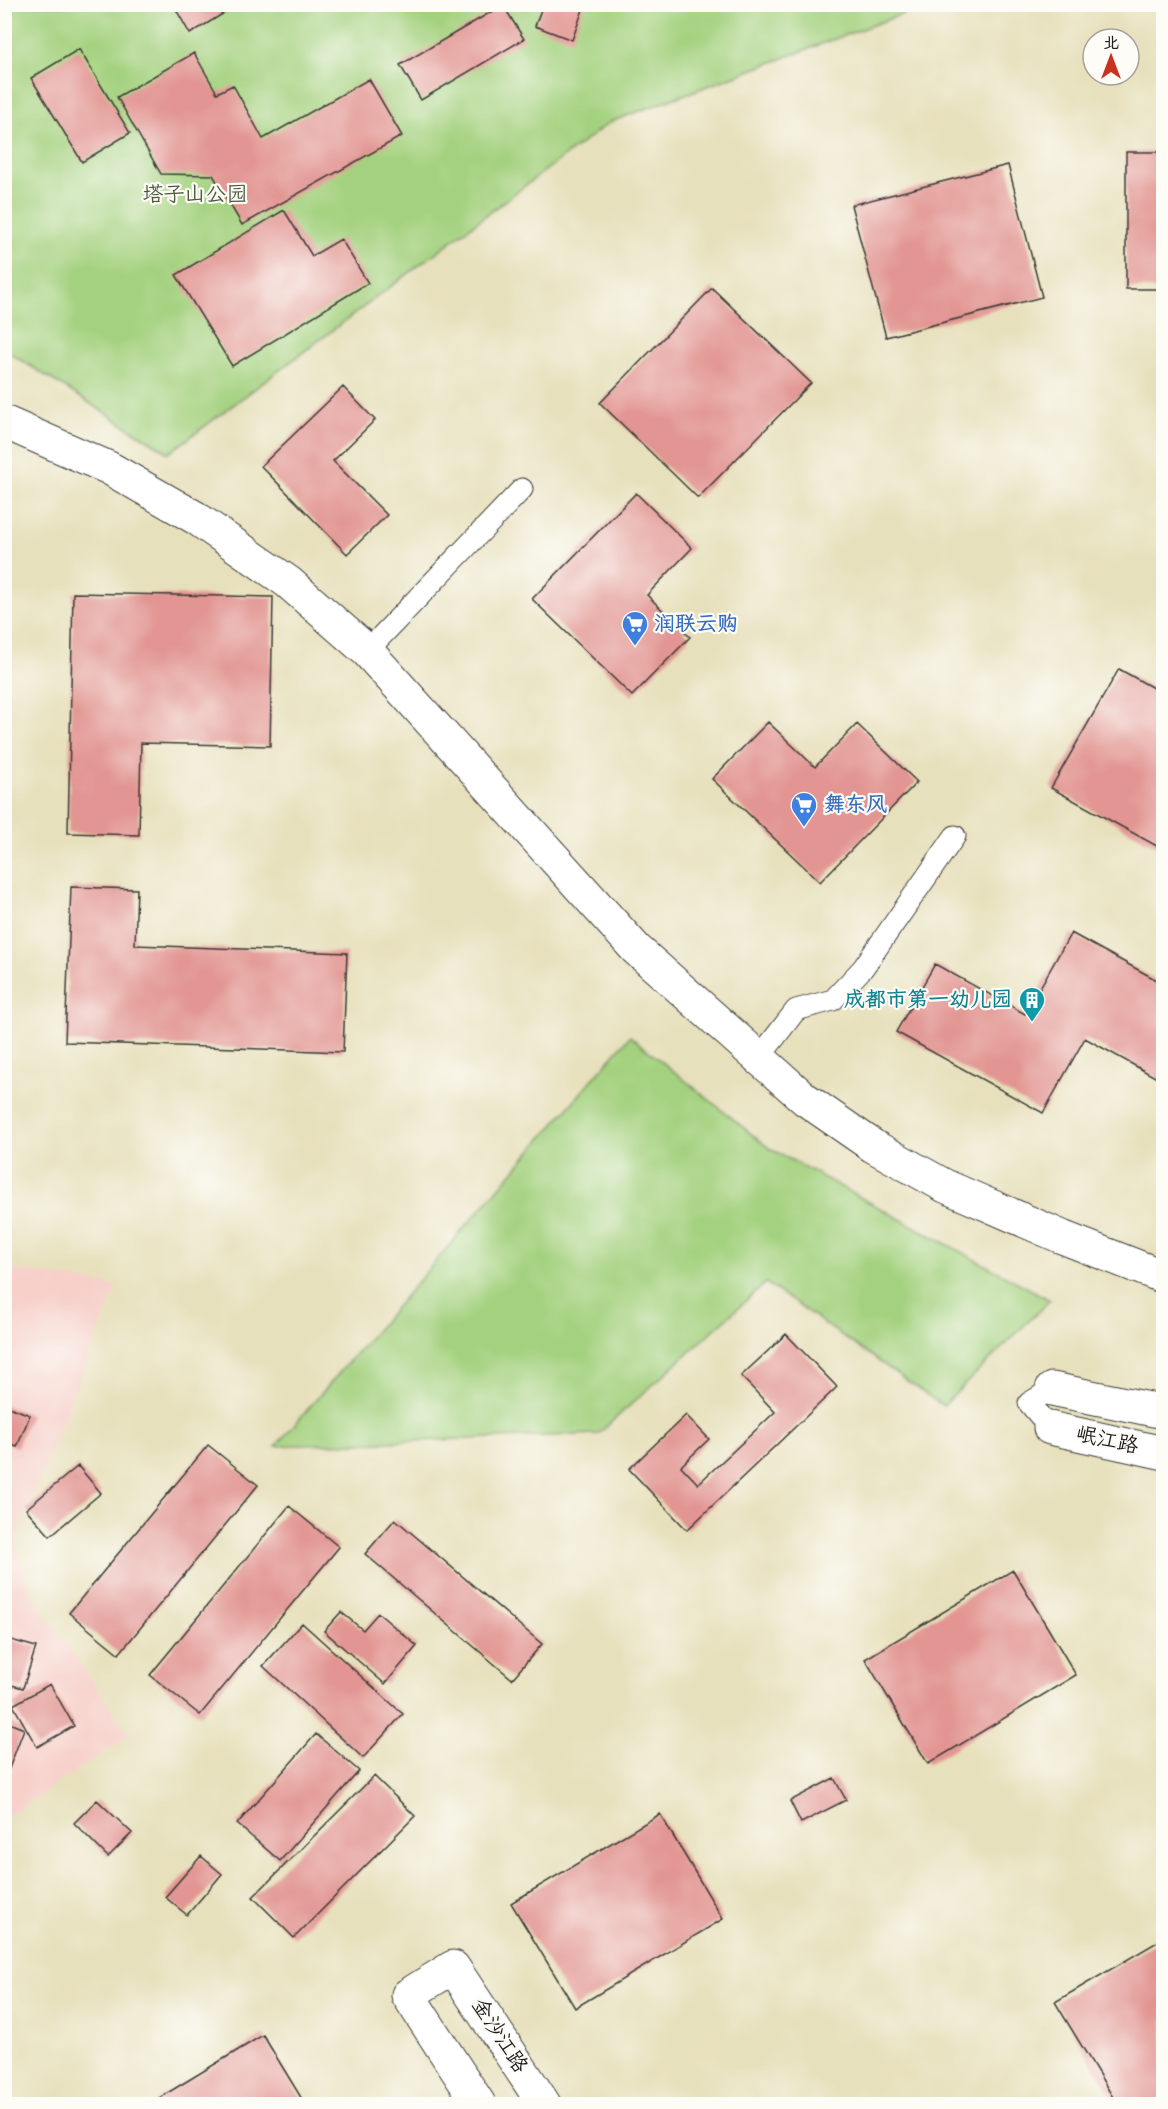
<svg xmlns="http://www.w3.org/2000/svg" width="1168" height="2109" font-family="Kalam,'LXGW WenKai TC',sans-serif">
<rect width="100%" height="100%" fill="#fdfcf7"/>
<filter id="ink" filterUnits="userSpaceOnUse"><feTurbulence type="fractalNoise" baseFrequency=".0167" numOctaves="2"/><feDisplacementMap in="SourceGraphic" scale="12" xChannelSelector="R" yChannelSelector="G"/><feConvolveMatrix kernelMatrix="1 2 1 2 8 2 1 2 1" color-interpolation-filters="sRGB"/></filter>
<filter id="wash" filterUnits="userSpaceOnUse"><feTurbulence type="fractalNoise" baseFrequency=".008" numOctaves="4" result="noise"/><feDisplacementMap in="SourceGraphic" scale="24" xChannelSelector="R" yChannelSelector="G"/><feGaussianBlur stdDeviation="1.35" result="paint"/><feColorMatrix in="noise" values="0 0 0 0 0 0 0 0 0 0 0 0 0 0 0 0 0 1.4 0 .05"/><feComposite in="paint" operator="in"/></filter>
<g filter="url(#wash)">
<rect width="100%" height="100%" fill="#e7e0bc"/>
<path fill="#f7d0ca" d="M4,1268L117,1286L15,1539L28,1589L129,1735L5,1818Z"/>
<path fill="#a4d17f" stroke="#60764e" stroke-width="1.5" d="M4,5H927L610,122L169,453L5,350Z
M630,1036L769,1148L1050,1300L943,1406L766,1283L598,1434L276,1446Z"/>
<g id="blocks">
<path fill="#e29592" d="M173,4H239L190,34Z
M543,4H585L572,40L535,26Z
M503,5L524,39L421,100L400,65Z
M79,49L130,133L82,162L31,78Z
M194,53L217,93L233,85L263,139L369,79L402,136L242,225L213,175L161,174L117,97Z
M1126,152H1164V289H1126Z
M1008,165L1042,297L886,337L851,205Z
M284,210L312,256L341,239L368,283L232,366L176,275Z
M712,288L811,383L698,498L600,403Z
M343,387L375,420L333,461L387,515L347,554L261,466Z
M636,493L692,548L647,595L690,637L632,696L532,599Z
M73,593L273,597L270,746L141,743L139,835L68,833Z
M1119,669L1164,694V850L1051,788Z
M768,722L815,767L857,724L917,782L820,882L712,779Z
M71,887L137,889L135,945L347,953L343,1052L65,1042Z
M1071,933L1164,984V1082L1085,1038L1043,1113L896,1032L935,964L1025,1014Z
M786,1334L837,1387L687,1530L629,1469L686,1415L709,1439L681,1466L698,1484L775,1412L741,1376Z
M4,1405L30,1415L17,1447L4,1442Z
M208,1445L258,1485L119,1654L69,1613Z
M78,1466L101,1493L50,1536L26,1509Z
M289,1506L339,1547L200,1715L150,1675Z
M395,1519L542,1644L512,1679L365,1554Z
M1013,1570L1076,1675L928,1764L865,1659Z
M341,1612L363,1630L378,1613L417,1646L385,1684L324,1631Z
M302,1623L403,1714L363,1758L263,1666Z
M4,1638L36,1647L23,1688L4,1683Z
M50,1684L74,1726L37,1747L13,1705Z
M4,1721L24,1729L5,1779H4Z
M316,1734L359,1771L280,1861L237,1824Z
M374,1776L415,1816L294,1938L253,1897Z
M834,1778L846,1800L801,1823L790,1801Z
M97,1800L132,1833L108,1857L74,1823Z
M660,1814L723,1919L575,2008L511,1903Z
M201,1856L222,1874L187,1915L165,1897Z
M1164,1938V2104H1117L1055,2002Z
M263,2035L305,2104H163L159,2098Z"/>
</g>
</g>
<g filter="url(#ink)">
<use href="#blocks" fill-opacity="0" stroke="#3a3934" stroke-width="1.5"/>
<g fill="none" stroke-linecap="round" stroke-linejoin="round">
<g stroke="#3a3934" stroke-width="23">
<path id="service" d="M367,651L522,489
M759,1058L796,1010L833,1000L863,968L955,836
M1050,1428L1029,1403L1052,1389"/>
</g>
<g stroke="#3a3934" stroke-width="35">
<path id="tertiary" d="M4,422L109,468L196,518L288,582L367,651L636,949L805,1099L873,1146L945,1186L1062,1237L1164,1277
M1052,1389L1164,1412
M1050,1428L1164,1453
M479,2104L408,1995L453,1967L544,2104"/>
</g>
<use href="#service" stroke="#fff" stroke-width="21"/>
<use href="#tertiary" stroke="#fff" stroke-width="33"/>
</g>
</g>
<defs>
<g id="supermarket-pin" transform="scale(1.35)"><path d="M0 17L-7.5 6A9.5 9.5 0 1 1 7.5 6Z" fill="#3f7fe0" stroke="#fdfcf7"/><path d="M-6-5.5h2.5l.6 2H6L4.5 2H-2.5L-4.4-4H-6ZM-1.5 3.2a1.3 1.3 0 1 0 .1 0ZM3 3.2a1.3 1.3 0 1 0 .1 0Z" fill="#fff"/></g>
<g id="building-pin" transform="scale(1.35)"><path d="M0 17L-7.5 6A9.5 9.5 0 1 1 7.5 6Z" fill="#0f9aa8" stroke="#fdfcf7"/><path d="M-4-6H4V6H1V3H-1V6H-4ZM-2.5-4.3h1.7v1.8h-1.7ZM.8-4.3h1.7v1.8H.8ZM-2.5-1h1.7V.8h-1.7ZM.8-1h1.7V.8H.8Z" fill="#fff"/></g>
</defs>
<g fill-rule="evenodd">
<use href="#supermarket-pin" x="635" y="624"/>
<use href="#supermarket-pin" x="804" y="805"/>
<use href="#building-pin" x="1032" y="1000"/>
</g>
<g text-anchor="middle" dominant-baseline="central" stroke-width="4.5" stroke-linejoin="round" paint-order="stroke">
<g font-size="21" fill="#4c5b3f" stroke="#fdfcf7">
<text x="195" y="195">塔子山公园</text>
</g>
<g font-size="21" font-weight="bold" fill="#366cbe" stroke="#fdfcf7" text-anchor="start">
<text x="654" y="624">润联云购</text>
<text x="824" y="805">舞东风</text>
</g>
<g font-size="21" font-weight="bold" fill="#0d838f" stroke="#fdfcf7" text-anchor="end">
<text x="1012" y="1000">成都市第一幼儿园</text>
</g>
<g font-size="21" fill="#1c1c1c" stroke="#fdfcf7">
<text transform="translate(1107 1441) rotate(12)">岷江路</text>
<text transform="translate(499 2036) rotate(57)">金沙江路</text>
</g>
</g>
<rect width="1168" height="2109" fill="none" stroke="#fdfcf7" stroke-width="24"/>
<g transform="translate(1111 57)"><circle r="28" fill="#fdfcf7" stroke="#a3a29f" stroke-width="1.5"/>
<path d="M0-4.5L10 22L0 15L-10 22Z" fill="#c8321e"/>
<text y="-9" font-size="16" font-weight="bold" text-anchor="middle" fill="#1c1c1c">北</text>
</g>
</svg>
